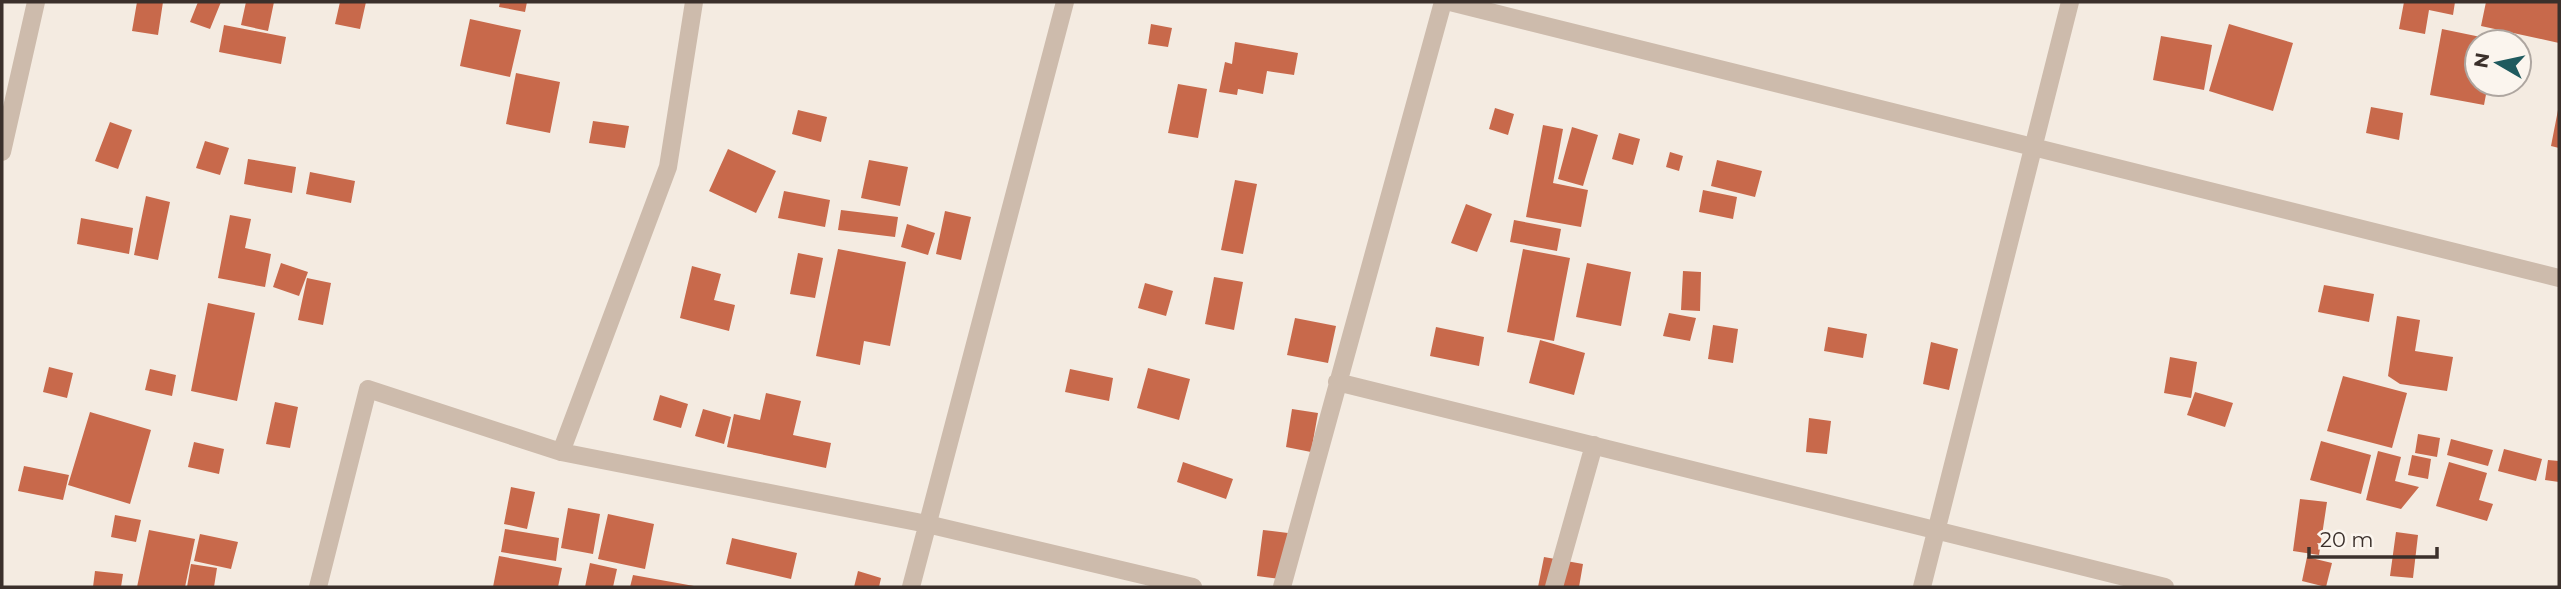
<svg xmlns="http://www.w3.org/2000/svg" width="2561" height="589" font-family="Montserrat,sans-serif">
<rect width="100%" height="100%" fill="#f4ebe1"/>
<path fill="#c8694b" d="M137,2H163L158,35L132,31Z
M198,2H221L210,29L190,22Z
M246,2H274L268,31L241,25Z
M340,2H366L360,29L335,24Z
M500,2H527L525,12L499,7Z
M2404,2H2455L2453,15L2429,10L2425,34L2399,29Z
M2486,2H2559V43L2481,26Z
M470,19L521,30L510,77L460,66Z
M1151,24L1172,28L1168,47L1148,44Z
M2229,24L2293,43L2273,111L2209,91Z
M224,25L286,37L281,64L219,52Z
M2442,29L2500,41L2477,42V84H2488L2484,105L2430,95Z
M2161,36L2212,45L2204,90L2153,80Z
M1235,42L1298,53L1294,75L1267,71L1263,94L1238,89L1237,95L1219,92L1225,62L1232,64Z
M516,73L560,82L550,133L506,124Z
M1178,84L1207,89L1198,138L1168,133Z
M2371,107L2403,113L2399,140L2366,133Z
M1495,108L1514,114L1508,135L1489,129Z
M798,110L827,117L821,142L792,134Z
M2558,110H2559V148L2551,146Z
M593,121L629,126L625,148L589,143Z
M110,122L132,130L118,169L95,161Z
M1543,125L1563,129L1553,183L1588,190L1581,227L1526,217Z
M1572,127L1598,135L1583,186L1558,179Z
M1619,133L1640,139L1633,165L1612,159Z
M205,141L229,148L220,175L196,168Z
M728,149L776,171L756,213L709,191Z
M1670,152L1683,156L1679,171L1666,167Z
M248,159L296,167L292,193L244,184Z
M869,160L908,167L900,206L861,198Z
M1717,160L1762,171L1755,197L1711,186Z
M310,172L355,181L351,203L306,194Z
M1235,180L1257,184L1243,254L1221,250Z
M1703,190L1737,197L1733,219L1699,212Z
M784,191L830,200L825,227L778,218Z
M146,196L170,202L158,260L134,255Z
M1466,204L1492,214L1477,252L1451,243Z
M841,210L898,217L895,237L838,230Z
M945,211L971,217L961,260L936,254Z
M230,215L251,219L245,248L271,254L265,287L218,278Z
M81,218L133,228L129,254L77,244Z
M1514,220L1561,229L1557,251L1510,242Z
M907,224L935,233L928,255L901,247Z
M838,249L906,262L890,346L864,341L860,365L816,356Z
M1523,249L1570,258L1554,341L1507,332Z
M798,253L823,258L815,298L790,294Z
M281,263L308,272L299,296L273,287Z
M1587,263L1631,272L1621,326L1576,317Z
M692,266L721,274L714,300L735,305L729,331L680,318Z
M1683,271L1701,272L1700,311L1681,310Z
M1214,277L1243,282L1234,330L1205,324Z
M307,278L331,283L323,325L298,320Z
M1145,283L1173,291L1166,316L1138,308Z
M2324,285L2374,294L2369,322L2318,312Z
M208,303L255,313L237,401L191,391Z
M1669,313L1696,318L1690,341L1663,336Z
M2397,316L2420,320L2415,351L2453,357L2447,391L2400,384L2388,376Z
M1295,318L1336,326L1328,363L1287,355Z
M1713,325L1738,329L1733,363L1708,359Z
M1436,327L1484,337L1479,366L1430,356Z
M1828,327L1867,334L1863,358L1824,351Z
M1540,340L1585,353L1574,395L1529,383Z
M1931,342L1958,349L1949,390L1923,384Z
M2170,357L2197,362L2191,398L2164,393Z
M49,367L73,373L67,398L43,392Z
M1148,368L1190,379L1179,420L1137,408Z
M150,369L176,375L172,396L145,390Z
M1070,369L1113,378L1109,401L1065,392Z
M2343,376L2407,393L2392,448L2327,431Z
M2195,392L2233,403L2225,427L2187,415Z
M766,393L801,401L793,435L831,443L826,468L727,447L734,414L760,420Z
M660,395L688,404L681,428L653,420Z
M275,402L298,407L290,448L266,444Z
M703,409L731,417L724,444L695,436Z
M1292,409L1318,413L1311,452L1286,447Z
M90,412L151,430L130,504L68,485Z
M1809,418L1831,421L1827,454L1806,452Z
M2418,434L2440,438L2437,457L2415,453Z
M2451,439L2493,450L2488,466L2447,455Z
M2321,441L2371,455L2361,494L2310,480Z
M194,442L224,449L219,474L188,467Z
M2504,449L2542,459L2536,481L2498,471Z
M2378,451L2401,457L2395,481L2419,487L2401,509L2366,500Z
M2412,455L2431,459L2428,479L2408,475Z
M2548,460L2559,461V482L2545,480Z
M1183,462L1233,479L1226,499L1177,482Z
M2449,462L2487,473L2479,500L2493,504L2487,521L2436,506Z
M24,466L69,475L63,500L18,491Z
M511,487L535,492L527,529L504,524Z
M2300,499L2327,502L2319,555L2293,551Z
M568,508L600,514L593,554L561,548Z
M608,514L654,524L645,569L598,559Z
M115,515L141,520L136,542L111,537Z
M505,529L559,538L556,561L501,552Z
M149,530L195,539L185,587H137Z
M1263,530L1288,533L1281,579L1257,576Z
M2396,532L2418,535L2413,578L2390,576Z
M200,534L238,542L231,569L194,561Z
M732,538L797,553L791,579L726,564Z
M499,556L562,568L558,587H493Z
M1544,557L1583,564L1579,587H1538Z
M2307,557L2332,563L2326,587L2302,581Z
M590,563L617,569L613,587H585Z
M191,564L217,568L214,587H187Z
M95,571L123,574L121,587H93Z
M858,571L881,578L879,587H854Z
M633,575L694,586V587H630Z"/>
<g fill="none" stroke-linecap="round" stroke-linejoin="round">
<path stroke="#cdbbac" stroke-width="18" d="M1450,2L2559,278
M2,152L36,2
M1337,382L2165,587
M561,452L668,167L694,2
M318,587L368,389L561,452L927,524L1193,587
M911,587L1065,2
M1282,587L1443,2
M1554,587L1594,445
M1922,587L2070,2"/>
</g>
<rect width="2561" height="589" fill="none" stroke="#3b302b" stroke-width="7"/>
<g transform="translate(2498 63) rotate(279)"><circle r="33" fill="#fbf5ee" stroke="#aea6a0" stroke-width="2"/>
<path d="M0-5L12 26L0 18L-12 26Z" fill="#1f5a5e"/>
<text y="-10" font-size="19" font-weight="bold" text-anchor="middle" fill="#3b302b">N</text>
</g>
<path d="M2309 547v10h128v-10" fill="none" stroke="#3b302b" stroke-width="3.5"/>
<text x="2320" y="547" font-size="21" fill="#3b302b" stroke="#fbf5ee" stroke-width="5" paint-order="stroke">20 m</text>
</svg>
